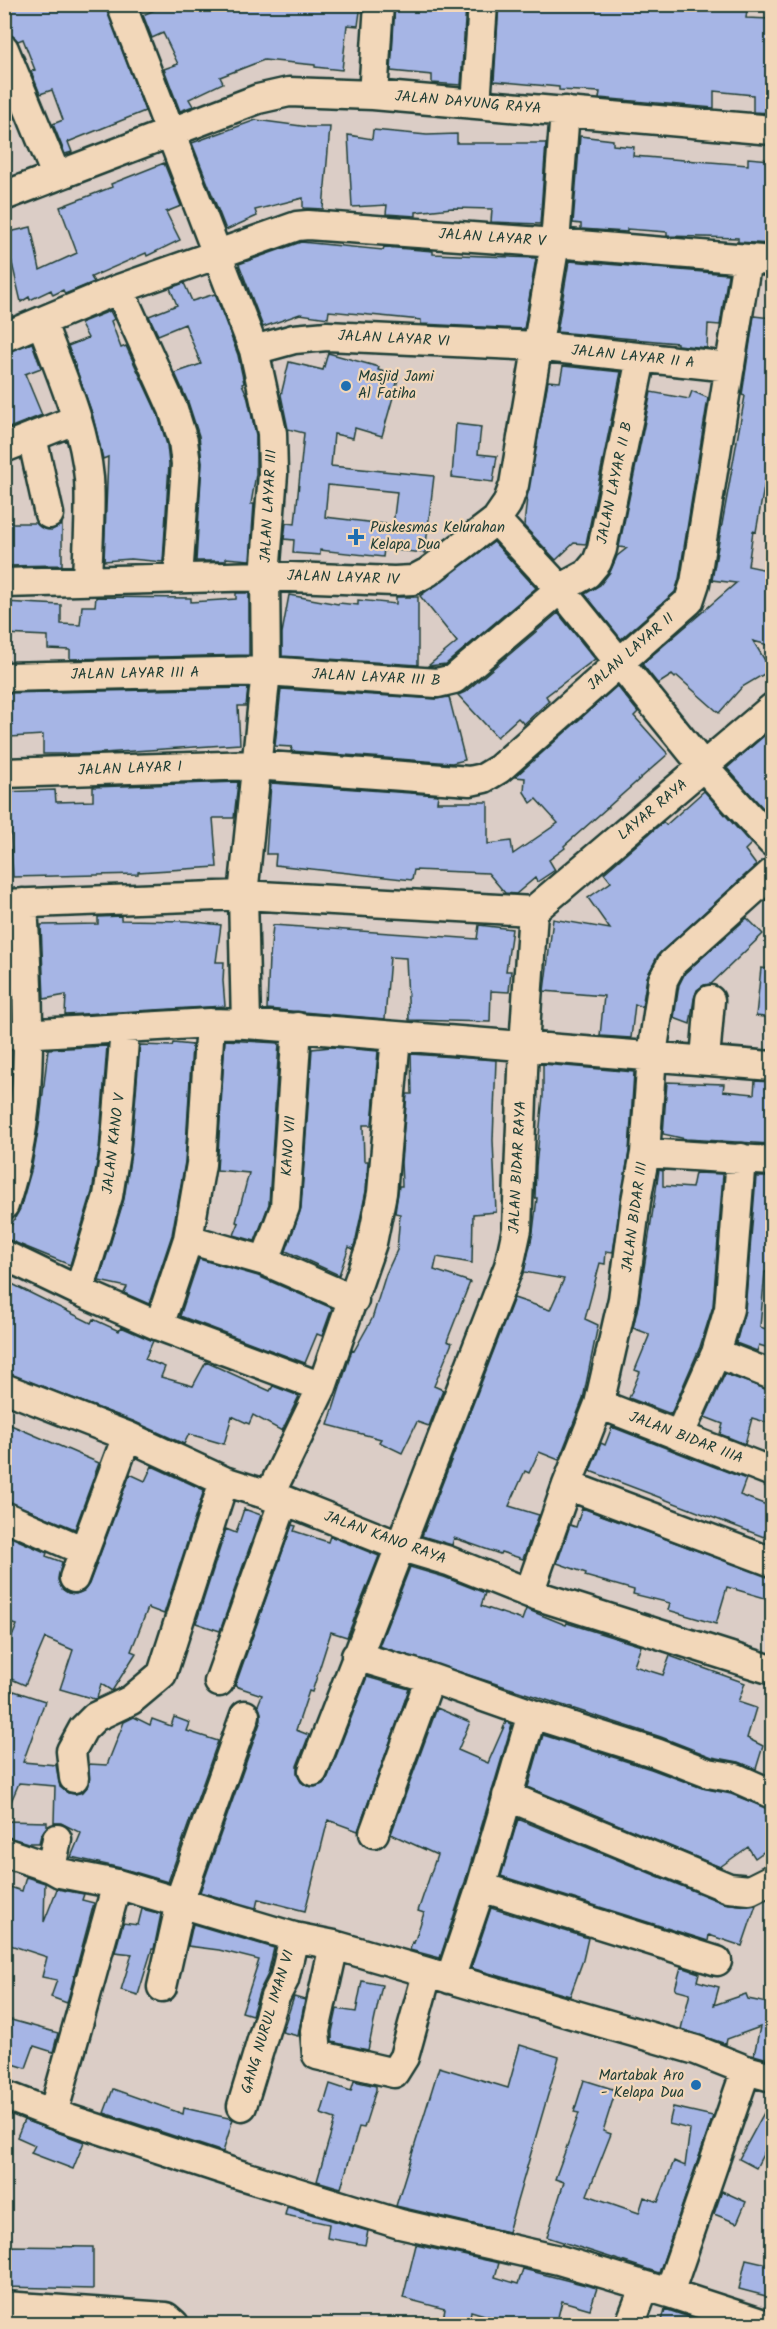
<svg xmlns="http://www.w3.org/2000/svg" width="777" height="2329" font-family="Kalam,sans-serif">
<rect width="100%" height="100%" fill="#dbcdc6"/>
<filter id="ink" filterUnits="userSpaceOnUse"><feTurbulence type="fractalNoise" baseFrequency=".0167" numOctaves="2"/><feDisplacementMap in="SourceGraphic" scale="12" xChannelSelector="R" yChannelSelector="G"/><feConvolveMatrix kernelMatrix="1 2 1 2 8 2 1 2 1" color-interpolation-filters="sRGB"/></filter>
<g filter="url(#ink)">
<path fill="#a6b5e5" stroke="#1f3d34" stroke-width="1.5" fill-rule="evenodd" d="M4,4H105L145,111L68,142L72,152L65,154L53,124L63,120L52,90L40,94L31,71L35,70L23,39L18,41L11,35L4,19Z
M168,4H361L358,26L347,25L342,70L315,67V65L264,60L220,77L223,83L189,99L193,106L180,111L164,69L178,64L163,33L152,38L143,15Z
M395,4H466L461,85L432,83V75L391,71Z
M499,4H603L658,10L710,4L747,9L746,18L772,19L769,75H772V113L753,112V95L714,91V108L599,98L600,92L559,90V87L494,81Z
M256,120L309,127H330L323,209L303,208V198L255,210L257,216L226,230L192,143Z
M373,130L427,135L457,134V143H546L540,224L491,222L492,209L452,208L416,212V216L386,214L387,205L352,207L348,135L372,139Z
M580,136L613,140V145L634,147L633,156L748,165V158L772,160V244L738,242V238L667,236V232L627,229V232L581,229V224L573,223Z
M164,163L181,206L166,212L180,240L147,256L146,253L91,277L94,282L65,294L63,290L53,295L51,290L30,300L29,297L21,302L5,233L31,227L40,270L77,253L60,207L112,187L111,184Z
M301,242L383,250L384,247L433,251V254L536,258L524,329L421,324V320L329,311L328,318L300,314L263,327L239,264Z
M569,261L728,274L720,325L708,324L707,348L677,345V343L557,332Z
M184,283L192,301L215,294L238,355L244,383L242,384L247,395L256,435V474L251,504H254L250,560L226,558V561H196L202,462L199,436L188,402L175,373L201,364L185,324L158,335L149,316L177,305L170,288Z
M110,311L114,319L111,321L121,348L126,346L158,415L167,445L169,464L163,562L131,559L104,561L108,457L103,459L92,413L68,346L88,338L80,323Z
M754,316L772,318V397L768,465L756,532L753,531L748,566L772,571V646L753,641L771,670L742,687L719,713L677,676L675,678L672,675L658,684L642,664L736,583L712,580L745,396L742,395Z
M32,343L41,368L25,374L42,415L4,430V353Z
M328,353L379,367L378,370L399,376L382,436L355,428L353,438L334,434L331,466L434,476L425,553L384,549L383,557L320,550V555L293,553L294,540L284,539L286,523L295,524L304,433L288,429L281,395L289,362L323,370ZM328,485L397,492L393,525L325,517Z
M563,366L621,372L586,544L574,543L556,560L524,526L527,497L548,381L560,382Z
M692,391L708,398L679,579L675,592L621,639L585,594L600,585L610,572L617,556L627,548L619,547L651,392L689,399Z
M456,424L481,427L478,454L497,456L493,482L452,477Z
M4,523H36L44,529L52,530L62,524V565L4,566Z
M494,542L536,588L446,664L428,666L457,642L420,596Z
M236,593H249V655L70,659V650L48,649V636L4,634V602L61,605V624L80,625L82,606H95L96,597L191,598V602L236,599Z
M289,595L338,604L339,603L358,605V600L396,604V597H418V665L282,656V633Z
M558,613L595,659L546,696L549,701L524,724L518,718L497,737L458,695L465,692Z
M617,686L638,712L634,716L668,754L564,846L565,848L549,860L555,870L537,882L535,878L516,894L505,893L488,873L414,870L412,880L275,865L276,854H266L271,783L438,795L437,802H488V844L511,841L513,854L558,823L536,799L531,803L524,792L525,778L515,777Z
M248,688L246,706H238L240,744L88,754H43V735L10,737L8,712L4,713V693Z
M281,689L436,699L449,697L465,760L452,763L291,751L292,747L275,746Z
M772,729V818L727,768Z
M238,782L234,818H213L217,867L138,872V874L13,877L10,822H4V792L55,790L56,802L93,801V787Z
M704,791L751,844L745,850L756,865L658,955L647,977L642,1007L635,1004L631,1038L600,1036L604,996L544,991L553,919L610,929L588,898L611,882L604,873L663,822L666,825Z
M121,916V920L188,921L221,925L216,962H224L223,981L225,1006L65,1015L66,995L44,999L41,925L98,924V917Z
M747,918L763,934L711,984L704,985L697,990L694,999L690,1024L674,1018L679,985L685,973Z
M273,925L477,939L479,925L512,929L506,971H511L509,992L491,991L490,1022L409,1020L406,958L390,957L385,1019L267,1009L269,957H270Z
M4,926H8L11,1002H4Z
M761,968L772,969V1018L756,1016Z
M225,1040L279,1043L269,1204L255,1241L234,1235L239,1223L236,1222L249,1173L217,1170Z
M173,1043L192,1045L185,1162L172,1235L149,1304L124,1293L127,1287L99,1281L124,1199L131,1153L140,1045L172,1046Z
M107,1046L99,1150L92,1192L70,1265L4,1238L20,1209L31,1171L40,1120L48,1049Z
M331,1047L378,1051L372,1125H363L364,1161H368L366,1191L356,1239L353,1249L349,1247L339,1275L286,1251L301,1208L312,1049Z
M411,1054L496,1060L493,1140L496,1212L473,1214L472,1263L437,1257L434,1270L470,1282L447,1341L452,1343L434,1386L443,1390L429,1426L417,1422L402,1453L379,1442L381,1439L328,1425L352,1350L354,1351L372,1319L386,1274L397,1250L400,1214L395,1213L399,1186H402L401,1162L407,1094H412Z
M543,1064L634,1072L629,1151L613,1252L606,1251L605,1264L600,1263L585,1319L598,1325L583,1399L559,1460L539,1452L529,1473L525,1471L509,1506L539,1515L523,1559L501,1552L500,1554L454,1538L452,1545L422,1536L514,1298L550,1310L564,1279L524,1272L533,1232L537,1198H535L536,1166L543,1096Z
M755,1081L772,1082V1144L686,1139L663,1134L667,1082L724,1084L723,1091L754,1094Z
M659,1170L663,1171V1186L692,1188L695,1173L723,1174L713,1306L700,1347L671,1414L629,1398L640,1372L635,1370L649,1336V1334L633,1328L639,1301Z
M756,1177H772L771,1251H772V1272H765L760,1327L772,1331V1349L759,1345L757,1351L736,1343L745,1310Z
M199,1259L258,1276L332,1308L322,1336L317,1334L305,1363L180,1316Z
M4,1280L91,1323L93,1319L119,1331L121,1327L153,1341L145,1359L165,1367L161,1377L193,1386L206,1362L270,1391L273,1386L299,1396L282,1431L253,1415L249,1424L232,1416L224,1444L189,1434L184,1444L133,1421L4,1372Z
M725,1374L772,1391V1424L752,1418L745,1444L720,1434L723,1424L705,1417Z
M4,1422L99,1463L75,1529L4,1500Z
M612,1427L746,1479L740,1495L772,1507V1513L764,1537L590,1471L601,1443L605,1445Z
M152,1466L204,1490L164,1614L148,1608L131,1651L136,1653L112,1691L101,1684L97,1698L94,1699L60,1689L73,1650L45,1638L25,1685L4,1676V1656L17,1625L4,1621V1534L47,1553L46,1556L62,1562L58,1580L62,1589L68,1593L76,1594L84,1591L89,1584L130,1474L145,1481Z
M582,1508L772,1578V1600L727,1587L716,1624L668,1610L670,1603L633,1594L634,1590L585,1576L586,1573L557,1563L570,1525L576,1527Z
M244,1509L261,1515L220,1631L196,1623L226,1529L236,1533Z
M292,1525L296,1526L294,1531L328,1542L330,1536L379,1556L347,1637L331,1632L312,1692L309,1691L296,1730L309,1735L297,1766V1774L301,1782L307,1786L315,1787L323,1784L328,1777L367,1677L409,1689L358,1831L328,1820L305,1911L258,1899L256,1908L200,1892L261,1720V1713L258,1705L262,1695L235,1686Z
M410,1567L444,1577L485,1593L481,1606L522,1620L526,1609L566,1625L567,1623L641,1646L634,1666L663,1675L670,1656L745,1683L738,1702L756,1708L747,1738L763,1746L756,1769L739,1762L712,1757L661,1737L379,1646Z
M14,1691L45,1701L23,1762L56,1765L60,1787L68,1793L75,1794L83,1792L89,1785V1764L107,1765L124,1722L134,1717L150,1725L152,1719L171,1726L174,1717L190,1723L187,1731L218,1741L168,1882L121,1868L71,1857L81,1833L61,1823H54L55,1786L19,1783L4,1818V1718Z
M437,1708L470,1722L458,1750L488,1763L506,1722L512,1724L465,1882L440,1958L410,1950L412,1942L414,1943L424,1913L418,1911L437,1855L391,1834Z
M543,1735L651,1769L702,1788L731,1794L772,1810V1846L755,1858L748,1847L720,1867L528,1787Z
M518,1819L723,1903L748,1906L756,1905L742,1946L709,1935L708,1941L501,1876Z
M4,1821L47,1822V1827L41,1835L39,1843H28L4,1836Z
M26,1877L45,1883L44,1922L57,1889L84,1894L82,1900L94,1903L67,2003L51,1997L57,1980L42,1977L47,1957L4,1943V1885L22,1891Z
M491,1908L588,1938L583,1960L570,1996L471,1968Z
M142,1909L161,1914L154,1949H152L138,1995L121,1990L132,1954L115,1952L123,1923L138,1925Z
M193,1924L274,1948L268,1974L259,1992L252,2015L242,2012L259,1960L219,1950L188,1946Z
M681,1967L699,1973L697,1981L719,1987L714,2005L746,1994L748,1999L772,2004V2060L754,2055L760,2027L727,2039L726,2044L681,2029L690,1993L675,1989Z
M362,1981L382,1985L368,2050L332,2042V2032L337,2009L356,2012Z
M294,1997L305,2000L298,2036L282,2032Z
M4,2018L58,2033L53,2052L34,2046L26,2068L10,2063L12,2059L4,2056Z
M520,2045L559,2057L508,2232L396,2206L439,2067L508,2088Z
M584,2080L616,2090L603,2131L611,2134L587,2195L639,2213L644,2197L658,2202L674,2161L685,2166L690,2129L669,2124L673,2107L713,2116L659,2273L547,2237L564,2182L555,2179L579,2113L574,2112Z
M354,2081L376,2086V2090L364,2128L359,2127L341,2188L317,2181L335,2119L321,2114L330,2084L351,2091Z
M113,2089L183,2114L184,2108L233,2119L223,2152L104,2113Z
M772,2098V2137L756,2168L739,2159Z
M24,2120L84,2142L73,2169L31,2153L35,2145L17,2137Z
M722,2191L746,2202L737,2223L714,2214Z
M287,2207L368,2231L365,2245L327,2238L329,2224L285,2215Z
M416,2245L499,2263L495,2277L518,2284L523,2269L597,2288L590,2309L562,2301L556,2325H519L471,2311L469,2325H442L445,2309L403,2298Z
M4,2246L93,2247V2289L4,2287Z
M746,2259L772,2265L766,2296L739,2289Z
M665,2309L709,2324V2325H661Z"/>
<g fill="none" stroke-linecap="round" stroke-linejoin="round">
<g stroke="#1f3d34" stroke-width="33">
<path id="minor" d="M121,4L254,350L272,433L273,474L265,576L266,671L243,895L246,1024
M4,49L56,175
M373,95L379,4
M476,104L483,4
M4,196L258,99L289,92L373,95L772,130
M119,289L173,409L183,441L186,464L178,578
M42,323C60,373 84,424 89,478C91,511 88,546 87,580
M4,337L119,289L297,226L308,225L555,243L772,261
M254,350L294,339L327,336L536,346L730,367
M32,437L49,514
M4,448L77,419
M496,520L560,589L704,767L772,842
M4,583L265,576L394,581L413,580L428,572L496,520L507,504L514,485L555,243L565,111
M4,677L266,671L437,683L454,679L560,589L587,574L597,562L602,549L641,358
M4,773L255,765L470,781L484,778L499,769L689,601L695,583L747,259
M4,904L243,895L533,911
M533,911L772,708
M4,1035L210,1023L246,1024L772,1066
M705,1059L710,1000
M645,1153L772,1161
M4,1205C37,1106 28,1006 23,903
M188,1239L265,1261L354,1300
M4,1255L79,1291L159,1326L322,1387
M265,1261L285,1207L297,1027
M79,1291L108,1196L115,1152L125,1029
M159,1326L188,1239L201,1164L210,1023
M716,1353L772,1375
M4,1388L127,1436L224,1481L284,1500L399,1546L449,1561L529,1593L772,1670
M599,1404L772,1472
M679,1436L716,1353L729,1309L741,1158
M567,1485L772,1562
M269,1496L322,1387L372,1243L382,1193L396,1037
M4,1516L84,1551
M74,1578L127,1436
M529,1593L567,1485L599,1404L623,1299L636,1201L645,1153L652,1055L663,980L672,963L772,873
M356,1656L430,1678L532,1714L656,1753L708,1773L736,1778L772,1794
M219,1682L284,1500
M313,1771L509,1266L517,1229L524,1046L533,911
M74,1778L71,1751L83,1729L95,1717L131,1700L162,1674L224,1481
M507,1796L729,1888L750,1890L772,1879
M374,1833L430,1678
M4,1852L51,1868L60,1873L117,1884L294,1937L334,1945L696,2050L746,2070L772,2077
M51,1868L57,1839
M481,1887L717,1961
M179,1902L245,1715
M334,1945L315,2031L317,2055L394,2073L404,2057L427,1974
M450,1979L481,1887L532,1714
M162,1987L181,1902
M4,2095L53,2114L234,2173L400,2224L559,2260L669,2293L764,2324
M242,2106L275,1997L284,1980L294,1937
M53,2114L117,1884
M669,2293L746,2070
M4,2306L166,2317L174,2324
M630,2324L645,2286"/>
</g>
<use href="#minor" stroke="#f2d7b9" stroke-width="28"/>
</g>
</g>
<g fill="#1f6fb2" stroke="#f2d7b9" stroke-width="2">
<circle cx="346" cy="386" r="6"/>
<path d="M353 528h6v6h6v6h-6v6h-6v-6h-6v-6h6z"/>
<circle cx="696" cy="2085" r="6"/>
</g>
<g text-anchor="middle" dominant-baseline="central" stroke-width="4.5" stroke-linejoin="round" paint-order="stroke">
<g font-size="15" fill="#1f3d34" stroke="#f2d7b9">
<text transform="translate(468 103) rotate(5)">JALAN DAYUNG RAYA</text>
<text transform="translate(492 238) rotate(4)">JALAN LAYAR V</text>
<text transform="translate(394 339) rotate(3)">JALAN LAYAR VI</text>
<text transform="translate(633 357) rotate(6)">JALAN LAYAR II A</text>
<text transform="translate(615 483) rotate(-78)">JALAN LAYAR II B</text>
<text transform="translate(269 506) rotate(-87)">JALAN LAYAR III</text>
<text transform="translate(343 578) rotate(2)">JALAN LAYAR IV</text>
<text transform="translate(631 652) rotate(-41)">JALAN LAYAR II</text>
<text transform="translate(135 674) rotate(-1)">JALAN LAYAR III A</text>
<text transform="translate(376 678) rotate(3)">JALAN LAYAR III B</text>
<text transform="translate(130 769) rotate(-2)">JALAN LAYAR I</text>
<text transform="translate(653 810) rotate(-40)">LAYAR RAYA</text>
<text transform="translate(114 1144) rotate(-83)">JALAN KANO V</text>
<text transform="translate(289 1146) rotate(-86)">KANO VII</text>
<text transform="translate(518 1167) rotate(-87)">JALAN BIDAR RAYA</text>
<text transform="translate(635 1217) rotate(-82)">JALAN BIDAR III</text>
<text transform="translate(686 1438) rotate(21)">JALAN BIDAR IIIA</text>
<text transform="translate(385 1538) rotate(20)">JALAN KANO RAYA</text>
<text transform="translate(268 2022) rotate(-73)">GANG NURUL IMAN VI</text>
</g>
<g font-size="15" fill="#1f3d34" stroke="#f2d7b9" text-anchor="start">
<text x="358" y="377">Masjid Jami<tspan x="358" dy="17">Al Fatiha</tspan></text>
<text x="370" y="528">Puskesmas Kelurahan<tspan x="370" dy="17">Kelapa Dua</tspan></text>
<text x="684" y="2076" text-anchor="end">Martabak Aro<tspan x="684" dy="17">- Kelapa Dua</tspan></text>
</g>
</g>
<rect width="777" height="2329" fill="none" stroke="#f2d7b9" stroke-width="24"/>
<rect x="12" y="12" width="753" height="2305" fill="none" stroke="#1f3d34" stroke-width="2" filter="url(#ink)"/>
</svg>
